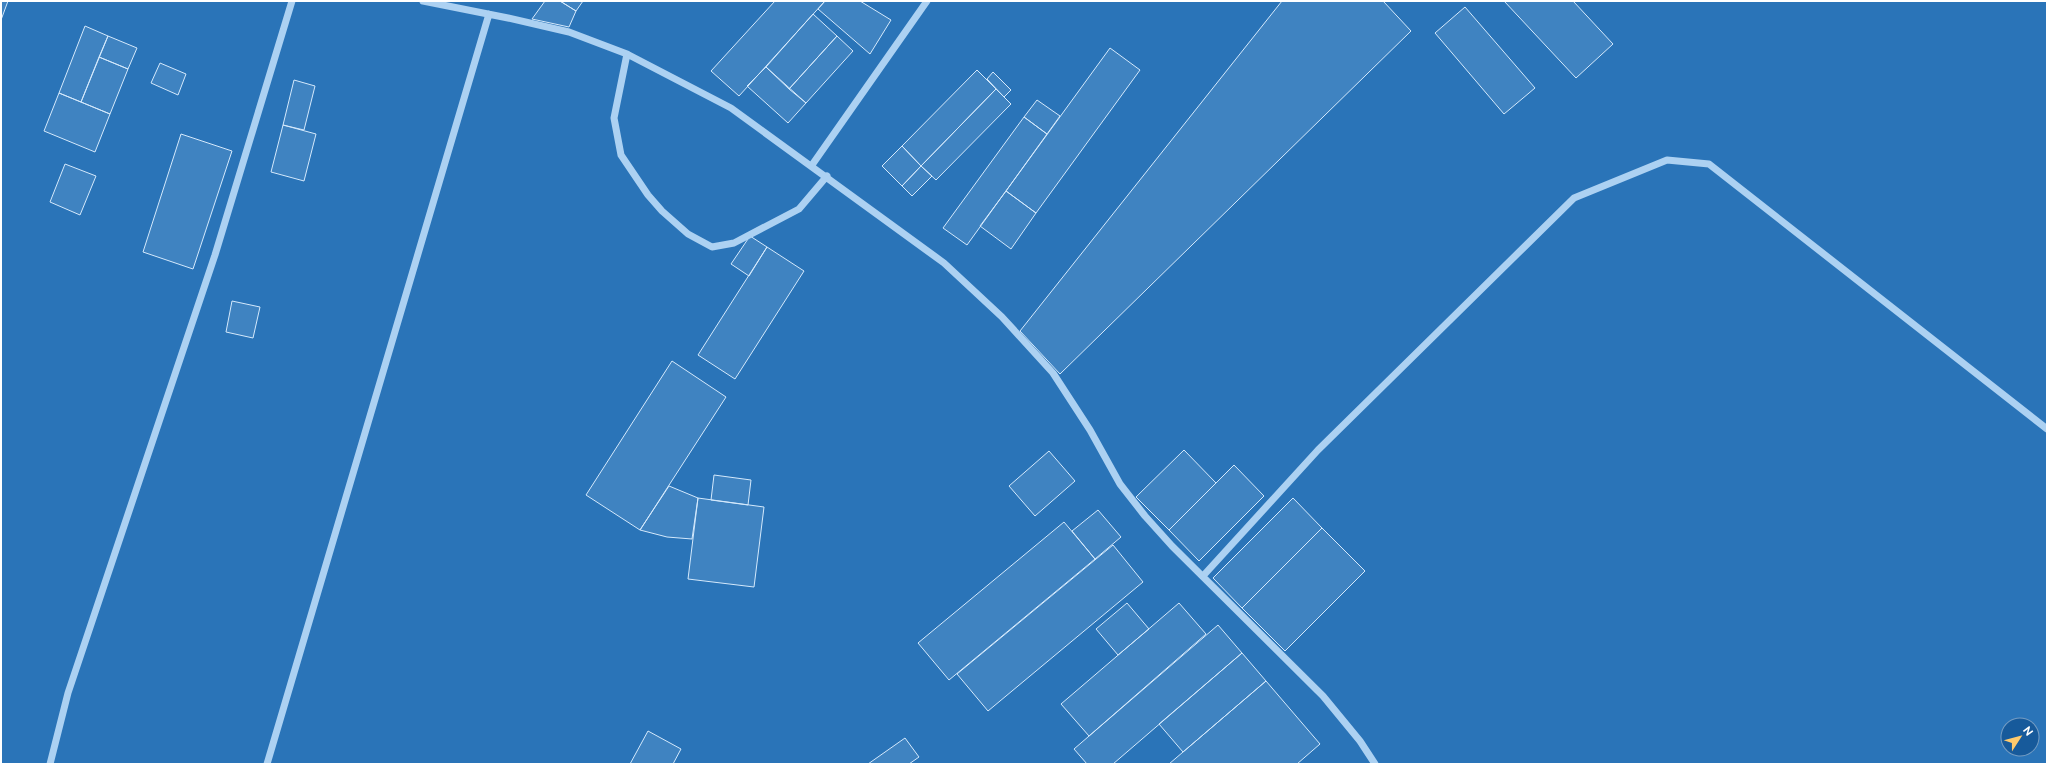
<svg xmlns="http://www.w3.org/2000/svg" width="2048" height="765" font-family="Raleway,sans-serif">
<rect width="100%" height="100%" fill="#175a9b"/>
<path fill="#2a74b8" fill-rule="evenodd" d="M1,1H2047V764H1ZM2008,725H2032V749H2008Z"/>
<path fill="#3f83c1" stroke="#d4e9fc" d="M1,1H8L1,20Z
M545,1H560L576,11L569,27L532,19Z
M560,1H583L576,11Z
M775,1H825L739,96L711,71Z
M825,1H860L891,20L870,54L818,9Z
M1282,1H1383L1411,31L1060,374L1020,331Z
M1504,1H1573L1613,44L1576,78Z
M1465,7L1535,88L1504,114L1435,33Z
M813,14L837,36L789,89L766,67Z
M85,26L108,36L81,102L59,93Z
M108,36L137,48L128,69L99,57Z
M837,36L853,51L806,103L789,89Z
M1110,48L1140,70L1036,213L1006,191Z
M99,57L128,69L110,114L81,102Z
M160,63L186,74L178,95L151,83Z
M766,67L806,103L788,123L747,86Z
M977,70L996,89L921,166L902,146Z
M993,72L1011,90L1004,97L987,79Z
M294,80L315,86L304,130L283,125Z
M996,89L1011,104L936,180L921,166Z
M59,93L110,114L95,152L44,131Z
M1037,100L1060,116L1047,134L1024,117Z
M1024,117L1047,134L967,245L943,228Z
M283,125L316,134L304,181L271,172Z
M181,134L232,151L193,269L143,252Z
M902,146L921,166L902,186L882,166Z
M65,164L96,176L80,215L50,202Z
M921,166L932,176L912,196L902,186Z
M1006,191L1036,213L1011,249L980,226Z
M750,236L767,247L749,276L731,264Z
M767,247L804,271L735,379L698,355Z
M232,301L260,307L253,338L226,332Z
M672,361L726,397L640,530L586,495Z
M1184,450L1216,483L1169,530L1136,497Z
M1049,451L1075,481L1035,516L1009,486Z
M1234,465L1264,496L1199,561L1169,530Z
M714,475L751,480L748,505L711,500Z
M669,486L698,498L692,539L667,537L640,530Z
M698,498L764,507L754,587L688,579Z
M1293,498L1322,528L1242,608L1213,578Z
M1098,510L1121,537L1095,559L1072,531Z
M1064,522L1095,559L949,680L918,643Z
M1322,528L1365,571L1285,651L1242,608Z
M1113,545L1143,582L988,711L957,674Z
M1127,603L1149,629L1118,655L1096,629Z
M1179,603L1206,634L1089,736L1061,704Z
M1218,625L1242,653L1113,764H1087L1074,749Z
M1242,653L1266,681L1183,752L1159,724Z
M1266,681L1320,744L1297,764H1169Z
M648,731L681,749L673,764H630Z
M905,738L919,757L909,764H868Z"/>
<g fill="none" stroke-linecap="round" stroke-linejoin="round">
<path stroke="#acd1f2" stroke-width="7" d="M423,1L508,18L569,32L627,54L731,108L944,263L1002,317L1053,373L1090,430L1120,484L1145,516L1172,546L1323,696L1360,741L1375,764
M627,54L614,118L621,155L648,195L662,211L688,234L712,247L734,243L799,209L827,176
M812,165L927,1
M1203,576L1318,450L1574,198L1667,160L1709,164L2047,429
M50,764L68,693L215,255L292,1
M267,764L489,14"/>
</g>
<rect width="2048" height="765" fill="none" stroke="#ffffff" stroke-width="4"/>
<g transform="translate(2020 737) rotate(54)"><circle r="19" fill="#175a9b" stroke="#749cc3"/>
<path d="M0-3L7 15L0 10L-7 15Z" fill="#ffca6d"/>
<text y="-6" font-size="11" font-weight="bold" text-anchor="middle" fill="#ffffff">N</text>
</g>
</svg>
